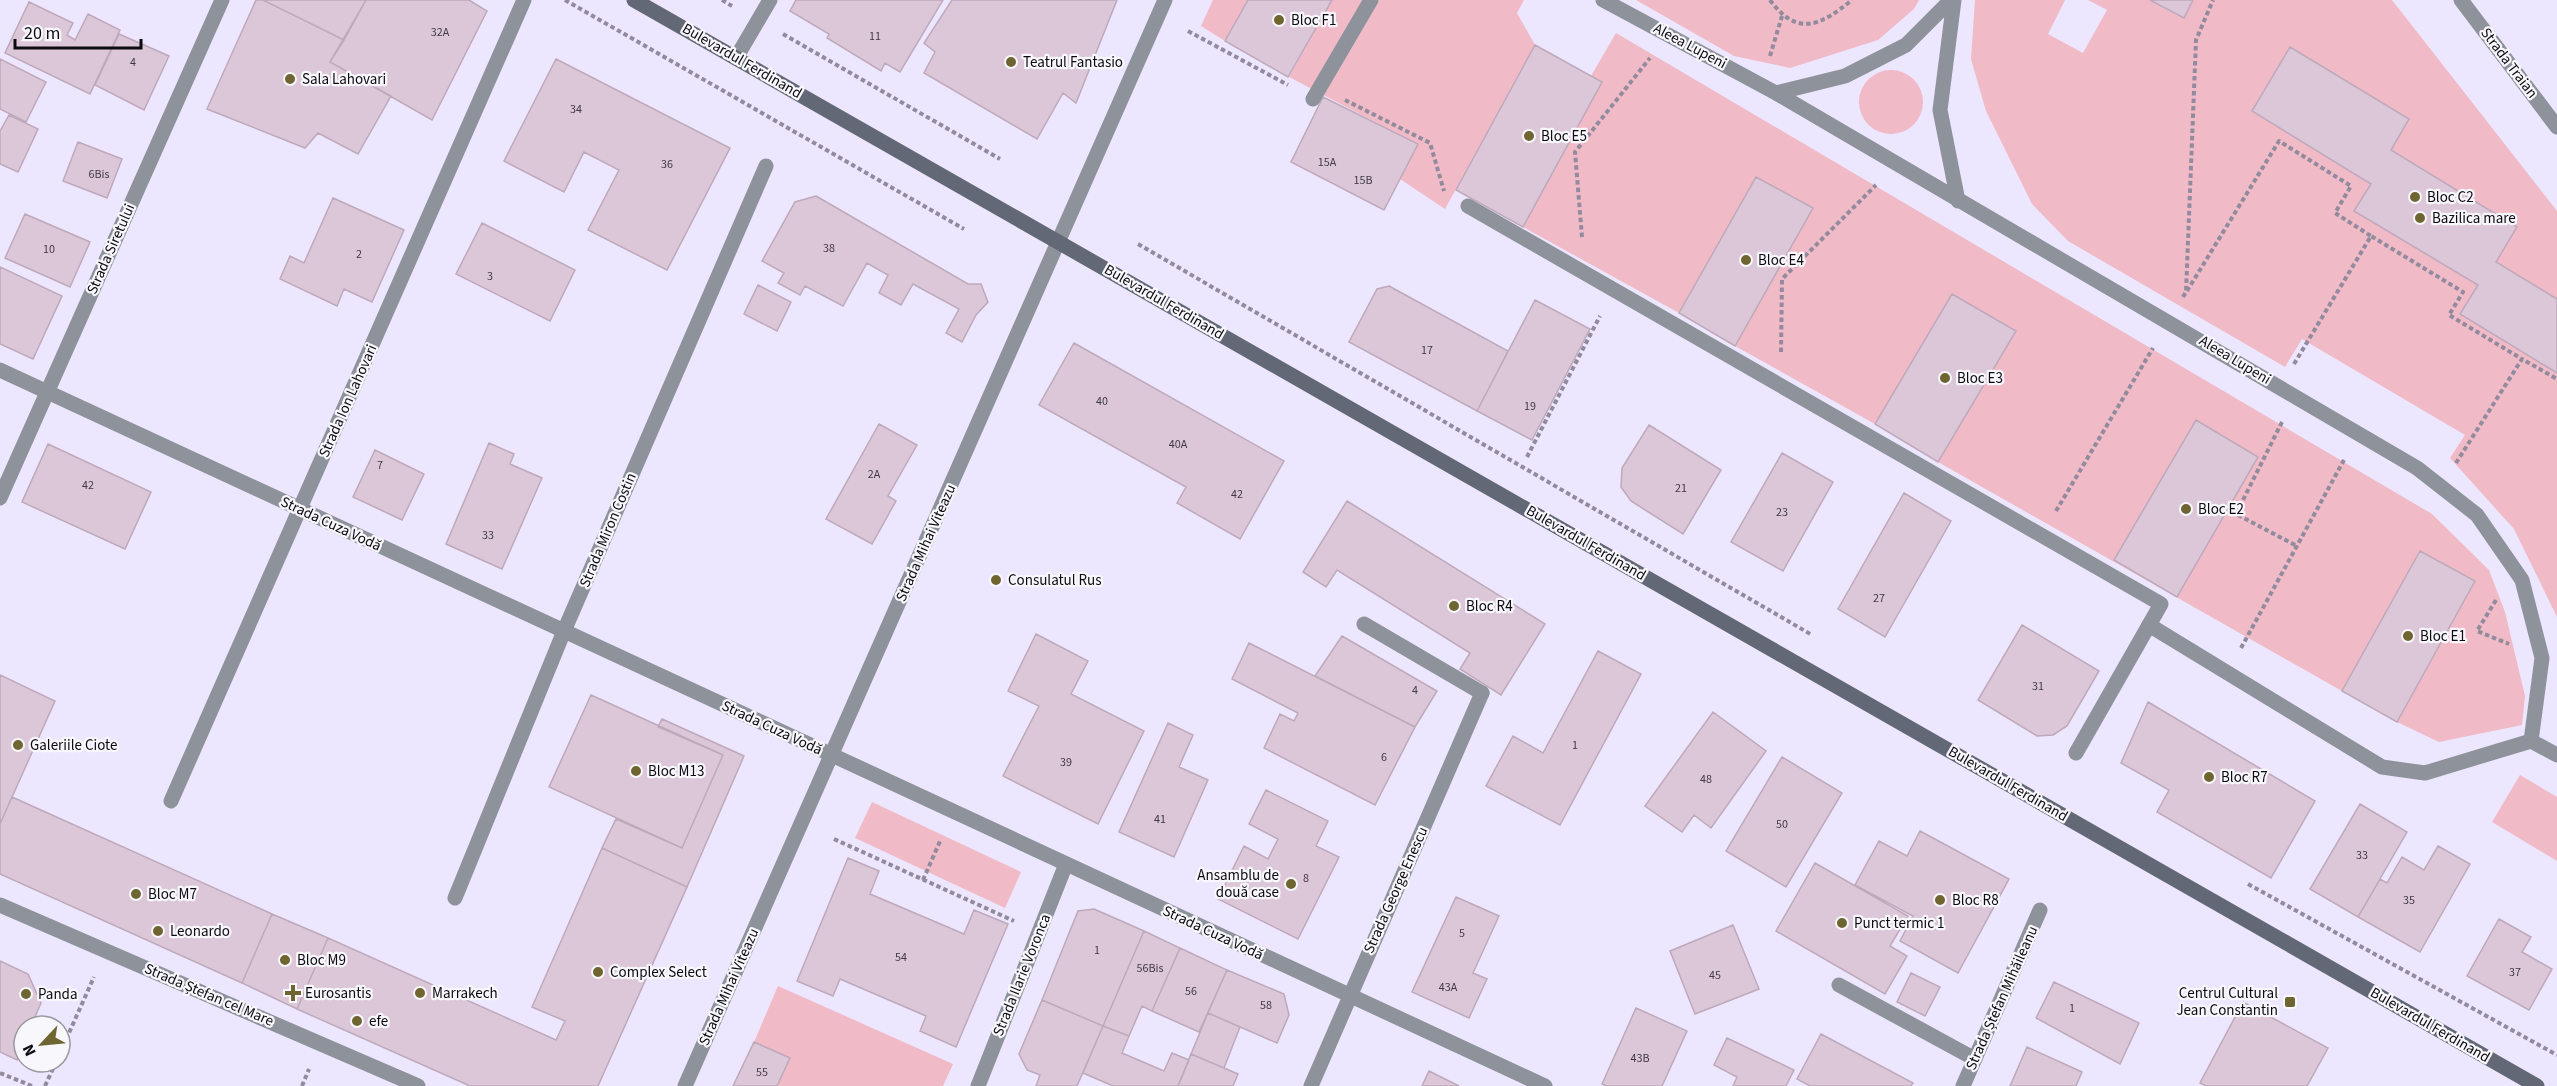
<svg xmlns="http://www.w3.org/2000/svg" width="2557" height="1086" font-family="'Source Sans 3',sans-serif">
<rect width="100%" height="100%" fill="#ede6ff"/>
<path fill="#f0bac7" d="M1213,0H1248L1225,41L1201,26Z
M1332,0H1524L1517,13L1535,45L1445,209L1400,179L1417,144L1289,77Z
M1636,0H1919L1914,9L1878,40L1790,68L1734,56Z
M1975,0H2065L2048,34L2083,53L2107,10L2088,0H2150L2183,18L2193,0H2392L2557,211V299L2496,262L2517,227L2391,150L2409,119L2291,48L2252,111L2371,184L2355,211L2478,285L2460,314L2557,373V617L2514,529L2450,458L2465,435L2302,339L2285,367L2068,241L2032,204L1986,111L1971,59Z
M1616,33L2432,514L2489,570L2505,612L2525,696L2522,725L2439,742L2397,722L2475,582L2421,551L2342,691L1938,462L2016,332L1953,294L1875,424L1735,346L1813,208L1756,178L1679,313L1523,227L1601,82L1591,76Z
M1859 102a32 32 0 1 1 64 0a32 32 0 1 1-64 0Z
M2520,775L2557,797V861L2492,822Z
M872,802L1021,872L1005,908L855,838Z
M778,986L953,1064L943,1086H777L789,1058L754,1042Z"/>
<path fill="#dcc7d9" stroke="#bea9bb" stroke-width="1.5" d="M256,0H263L344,40L330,62L391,96L358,154L318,133L305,148L207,109Z
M263,0H366L344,40Z
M366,0H469L487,11L432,120L330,62Z
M796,0H943L900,72L885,63L881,71L827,38L829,34L790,11Z
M952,0H1117L1076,103L1063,93L1037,139L924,73L935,52L924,43Z
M1248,0H1332L1288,77L1225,41Z
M2150,0H2193L2184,18Z
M29,2L73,23L67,35L75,40L88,14L120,30L90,94L5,53Z
M119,34L169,56L144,110L95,85Z
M1535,45L1602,82L1523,227L1456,190Z
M2290,47L2409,119L2391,150L2517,227L2496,262L2557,299V373L2460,314L2478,285L2354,211L2371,184L2252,111Z
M0,59L46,82L26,122L0,109Z
M556,59L730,148L667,270L588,230L619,170L584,152L564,192L504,161Z
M1323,97L1418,144L1384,210L1291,162Z
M9,115L38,129L18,172L0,164V131Z
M78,142L122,159L107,198L63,181Z
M1756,177L1813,208L1735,346L1679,313Z
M816,196L968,284H981L988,302L976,315L962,342L946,333L959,309L913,284L901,305L879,293L888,275L867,263L843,306L805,286L800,295L778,283L784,273L762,261L795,202Z
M333,198L404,230L372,302L344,289L337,306L280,279L290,256L304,263Z
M25,214L90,242L70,287L5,258Z
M482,223L575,270L550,321L456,274Z
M0,267L62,296L33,359L0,344Z
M758,285L791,302L777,331L744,314Z
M1389,286L1508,351L1477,411L1349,342L1377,289Z
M1952,294L2016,331L1938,462L1875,424Z
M1535,300L1590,329L1532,440L1477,411Z
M1074,343L1284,461L1240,539L1177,503L1186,487L1039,405Z
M2196,420L2258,457L2177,597L2114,560Z
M879,424L917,445L888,496L896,501L872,544L826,519Z
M1649,425L1721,470L1683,534L1631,501L1621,487L1622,468Z
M489,443L514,454L510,464L542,478L502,569L446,544Z
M48,444L151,492L125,549L22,502Z
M375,450L424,474L402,520L353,497Z
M1782,453L1833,482L1783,571L1731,542Z
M1904,493L1951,521L1885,637L1838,609Z
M1347,501L1545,624L1501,695L1460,669L1470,653L1337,570L1326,587L1303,572Z
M2420,551L2475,581L2397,722L2342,691Z
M2022,625L2099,671L2067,726L2053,735L2037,736L1978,700Z
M1036,634L1088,661L1071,694L1144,731L1098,824L1003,776L1039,706L1008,691Z
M1342,636L1437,691L1415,727L1315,676Z
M1249,643L1415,727L1375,805L1264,748L1280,714L1294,721L1298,713L1232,679Z
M1598,651L1641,674L1560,825L1486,786L1513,736L1543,753Z
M0,675L55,701L0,824Z
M591,695L723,755L682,848L549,787Z
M2148,702L2315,801L2271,878L2157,812L2169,790L2121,763Z
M1713,712L1766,751L1711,828L1694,815L1682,832L1645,806Z
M662,719L744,756L687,887L602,848L616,819L682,848L723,755L658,727Z
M1168,723L1193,735L1179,767L1208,780L1174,857L1119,832Z
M1782,757L1842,793L1786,887L1726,851Z
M1266,790L1328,821L1316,846L1339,857L1298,939L1218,899L1244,846L1268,859L1278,839L1249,824Z
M12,797L272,914L242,983L0,874V824Z
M2360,804L2407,832L2358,917L2310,889Z
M1920,831L2009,879L1958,973L1900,941L1913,916L1855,885L1879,841L1907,856Z
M2438,846L2470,864L2420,952L2358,917L2380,879L2387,883L2402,857L2424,870Z
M602,848L687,887L598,1086H470L297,1009L328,938L556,1040L565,1021L532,1007Z
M848,858L879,871L870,894L964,934L974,910L1008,924L956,1047L920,1031L926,1016L840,979L833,996L797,981Z
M1815,863L1908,916L1890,946L1907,956L1885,994L1776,931Z
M1456,897L1499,916L1473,973L1487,979L1469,1018L1412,992Z
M1094,909L1144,931L1103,1026L1042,1000L1078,911Z
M272,914L328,938L297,1009L242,983Z
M2499,919L2531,937L2522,952L2552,969L2529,1010L2467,976Z
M1733,925L1759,989L1695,1014L1670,951Z
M1144,931L1180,948L1152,1011L1142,1006L1129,1036L1103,1026Z
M1180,948L1227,970L1199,1032L1152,1011Z
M0,961L28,974L41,1003L31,1026H24V1042L17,1060L0,1052Z
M1227,970L1284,994L1289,1015L1277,1043L1208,1013Z
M1911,973L1940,987L1925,1016L1897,1002Z
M2054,982L2139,1023L2120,1064L2036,1018Z
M1042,1000L1103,1026L1077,1086H1036L1040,1075L1027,1070L1019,1054Z
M2243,1002L2328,1048L2307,1086H2206L2200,1083Z
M1636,1008L1687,1031L1662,1086H1607L1602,1084Z
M1208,1013L1240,1027L1224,1068L1191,1054Z
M1103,1026L1129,1036L1122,1053L1164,1071L1172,1053L1189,1060L1178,1086H1113L1083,1073Z
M1821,1034L1913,1083L1911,1086H1810L1797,1079Z
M1727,1038L1794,1070L1786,1086H1733L1737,1077L1714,1065Z
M754,1042L790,1058L777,1086H733Z
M2027,1047L2082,1072L2076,1086H2010Z
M1191,1054L1238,1074L1233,1086H1178Z
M1429,1071L1459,1086H1422Z"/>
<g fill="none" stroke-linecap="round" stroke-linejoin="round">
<path stroke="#918b9d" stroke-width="4" stroke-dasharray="4.5 3" stroke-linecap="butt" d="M565,0L964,229
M722,0L732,6
M1770,0C1798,38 1821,25 1852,0
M1188,31L1288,85
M783,34L1000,159
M1770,56L1782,16
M1345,100L1430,143L1444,191
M1582,237L1575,152L1650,58
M1138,244L1812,635
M2187,291L2279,141L2351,186L2335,213L2371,236
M2183,297L2186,292L2196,40L2213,0
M1781,352L1782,279L1876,185
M2294,364L2371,236L2463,292L2449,315L2522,359
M2282,422L2236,514L2297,546
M1527,457L1600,316
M2456,463L2522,359L2557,379
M2056,511L2153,348
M2496,600L2477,631L2509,644
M2241,648L2344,460
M834,839L1014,921
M923,880L941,839
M2248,884L2557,1055
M60,1053L94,977
M0,1073L32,1086
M45,1086L56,1062
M302,1086L309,1069"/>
<path stroke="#8d929b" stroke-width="15" d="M736,58L770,0
M1313,99L1371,0
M1468,206L2161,604L2076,753
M1364,624L1482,693
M1839,985L1975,1059"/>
<path stroke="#8d929b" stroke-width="15" d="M0,905L418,1086"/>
<path stroke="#8d929b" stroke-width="15" d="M1603,0L1776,93L1845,76L1906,45L1951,0
M1954,0L1940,110L1958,201
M1776,93L2417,468L2477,515L2522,580L2542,658L2531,741
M0,498L222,0
M2149,625L2382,767L2425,773L2531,741L2557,755
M832,755L1545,1086
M171,801L524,0
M455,898L564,631L766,166
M978,1086L1066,864
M1311,1086L1482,693
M1963,1086L2040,910"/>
<path stroke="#8d929b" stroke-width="15" d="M2461,0L2557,127
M0,370L832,755
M685,1086L1165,0"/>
<path stroke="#626875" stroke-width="15" d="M634,0L2537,1086"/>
</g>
<g fill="#6e6531" stroke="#f8f7fc" stroke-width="2">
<circle cx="1279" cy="20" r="6"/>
<circle cx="1011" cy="62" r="6"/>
<circle cx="290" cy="79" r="6"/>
<circle cx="1529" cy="136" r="6"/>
<circle cx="2415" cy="197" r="6"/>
<circle cx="2420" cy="218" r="6"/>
<circle cx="1746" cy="260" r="6"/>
<circle cx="1945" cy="378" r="6"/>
<circle cx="2186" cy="509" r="6"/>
<circle cx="996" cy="580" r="6"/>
<circle cx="1454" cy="606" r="6"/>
<circle cx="2408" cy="636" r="6"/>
<circle cx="18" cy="745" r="6"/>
<circle cx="636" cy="771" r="6"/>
<circle cx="2209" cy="777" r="6"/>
<circle cx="1291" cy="884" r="6"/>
<circle cx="136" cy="894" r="6"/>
<circle cx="1940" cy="900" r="6"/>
<circle cx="1842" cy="923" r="6"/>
<circle cx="158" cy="931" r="6"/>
<circle cx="285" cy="960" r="6"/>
<circle cx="598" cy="972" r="6"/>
<path d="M290 984h6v6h6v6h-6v6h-6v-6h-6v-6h6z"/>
<circle cx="420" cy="993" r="6"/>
<circle cx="26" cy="994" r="6"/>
<rect x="2284" y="996" width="12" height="12" rx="3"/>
<circle cx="357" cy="1021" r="6"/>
</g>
<g text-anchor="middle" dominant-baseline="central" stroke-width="4.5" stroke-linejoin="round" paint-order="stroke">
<g font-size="12" fill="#413944">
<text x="440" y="32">32A</text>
<text x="875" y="36">11</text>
<text x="133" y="62">4</text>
<text x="576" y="109">34</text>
<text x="1327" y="162">15A</text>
<text x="667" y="164">36</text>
<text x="99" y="174">6Bis</text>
<text x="1363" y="180">15B</text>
<text x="829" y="248">38</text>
<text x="49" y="249">10</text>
<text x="359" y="254">2</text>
<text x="490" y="276">3</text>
<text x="1427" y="350">17</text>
<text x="1102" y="401">40</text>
<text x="1530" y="406">19</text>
<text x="1178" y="444">40A</text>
<text x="380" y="465">7</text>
<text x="874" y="474">2A</text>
<text x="88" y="485">42</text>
<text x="1681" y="488">21</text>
<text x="1237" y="494">42</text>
<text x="1782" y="512">23</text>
<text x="488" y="535">33</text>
<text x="1879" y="598">27</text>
<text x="2038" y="686">31</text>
<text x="1415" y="690">4</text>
<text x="1575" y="745">1</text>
<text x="1384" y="757">6</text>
<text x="1066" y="762">39</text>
<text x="1706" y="779">48</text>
<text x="1160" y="819">41</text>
<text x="1782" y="824">50</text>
<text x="2362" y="855">33</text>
<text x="1306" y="878">8</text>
<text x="2409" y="900">35</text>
<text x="1462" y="933">5</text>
<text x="1097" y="950">1</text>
<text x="901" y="957">54</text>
<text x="1150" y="968">56Bis</text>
<text x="2515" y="972">37</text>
<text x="1715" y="975">45</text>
<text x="1448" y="987">43A</text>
<text x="1191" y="991">56</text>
<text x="1266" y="1005">58</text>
<text x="2072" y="1008">1</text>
<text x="1640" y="1058">43B</text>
<text x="762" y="1072">55</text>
</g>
<g font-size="15" fill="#0d0a12" stroke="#f8f7fc" text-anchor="start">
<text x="1291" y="20">Bloc F1</text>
<text x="1023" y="62">Teatrul Fantasio</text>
<text x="302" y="79">Sala Lahovari</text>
<text x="1541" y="136">Bloc E5</text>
<text x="2427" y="197">Bloc C2</text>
<text x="2432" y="218">Bazilica mare</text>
<text x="1758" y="260">Bloc E4</text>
<text x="1957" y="378">Bloc E3</text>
<text x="2198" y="509">Bloc E2</text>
<text x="1008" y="580">Consulatul Rus</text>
<text x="1466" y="606">Bloc R4</text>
<text x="2420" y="636">Bloc E1</text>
<text x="30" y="745">Galeriile Ciote</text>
<text x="648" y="771">Bloc M13</text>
<text x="2221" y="777">Bloc R7</text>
<text x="1279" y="875" text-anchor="end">Ansamblu de<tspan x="1279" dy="17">două case</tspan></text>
<text x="148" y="894">Bloc M7</text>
<text x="1952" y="900">Bloc R8</text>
<text x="1854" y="923">Punct termic 1</text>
<text x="170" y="931">Leonardo</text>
<text x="297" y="960">Bloc M9</text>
<text x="610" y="972">Complex Select</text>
<text x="305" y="993">Eurosantis</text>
<text x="432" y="993">Marrakech</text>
<text x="2278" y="993" text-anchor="end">Centrul Cultural<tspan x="2278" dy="17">Jean Constantin</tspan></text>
<text x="38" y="994">Panda</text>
<text x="369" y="1021">efe</text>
</g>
<g font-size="15" fill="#0d0a12" stroke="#f8f7fc">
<text transform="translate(1690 46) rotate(28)">Aleea Lupeni</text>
<text transform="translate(742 61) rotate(30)">Bulevardul Ferdinand</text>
<text transform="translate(2509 63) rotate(53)">Strada Traian</text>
<text transform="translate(111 249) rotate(-66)">Strada Siretului</text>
<text transform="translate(1164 302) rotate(30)">Bulevardul Ferdinand</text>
<text transform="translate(2235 360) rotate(31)">Aleea Lupeni</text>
<text transform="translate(348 401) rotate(-66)">Strada Ion Lahovari</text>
<text transform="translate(331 524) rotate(25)">Strada Cuza Vodă</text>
<text transform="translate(608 530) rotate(-67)">Strada Miron Costin</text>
<text transform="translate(926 543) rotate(-66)">Strada Mihai Viteazu</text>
<text transform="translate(1586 543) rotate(30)">Bulevardul Ferdinand</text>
<text transform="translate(772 728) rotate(25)">Strada Cuza Vodă</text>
<text transform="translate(2008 784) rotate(30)">Bulevardul Ferdinand</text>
<text transform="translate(1396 890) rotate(-66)">Strada George Enescu</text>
<text transform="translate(1213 933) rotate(25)">Strada Cuza Vodă</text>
<text transform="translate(1022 975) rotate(-68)">Strada Ilarie Voronca</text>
<text transform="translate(729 987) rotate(-66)">Strada Mihai Viteazu</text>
<text transform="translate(209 995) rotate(23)">Strada Ștefan cel Mare</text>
<text transform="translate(2002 998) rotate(-66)">Strada Ștefan Mihăileanu</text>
<text transform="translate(2430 1025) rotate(30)">Bulevardul Ferdinand</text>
</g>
</g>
<g transform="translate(42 1044) rotate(244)"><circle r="28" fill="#f8f7fc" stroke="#9a989e" stroke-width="1.5"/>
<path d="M0-4.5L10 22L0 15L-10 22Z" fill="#6e6531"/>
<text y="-9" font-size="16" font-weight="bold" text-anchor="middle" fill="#0d0a12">N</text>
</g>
<path d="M15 39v9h126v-9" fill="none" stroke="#0d0a12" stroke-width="3"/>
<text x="24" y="39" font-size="18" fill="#0d0a12" stroke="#f8f7fc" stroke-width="4.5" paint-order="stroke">20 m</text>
</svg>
